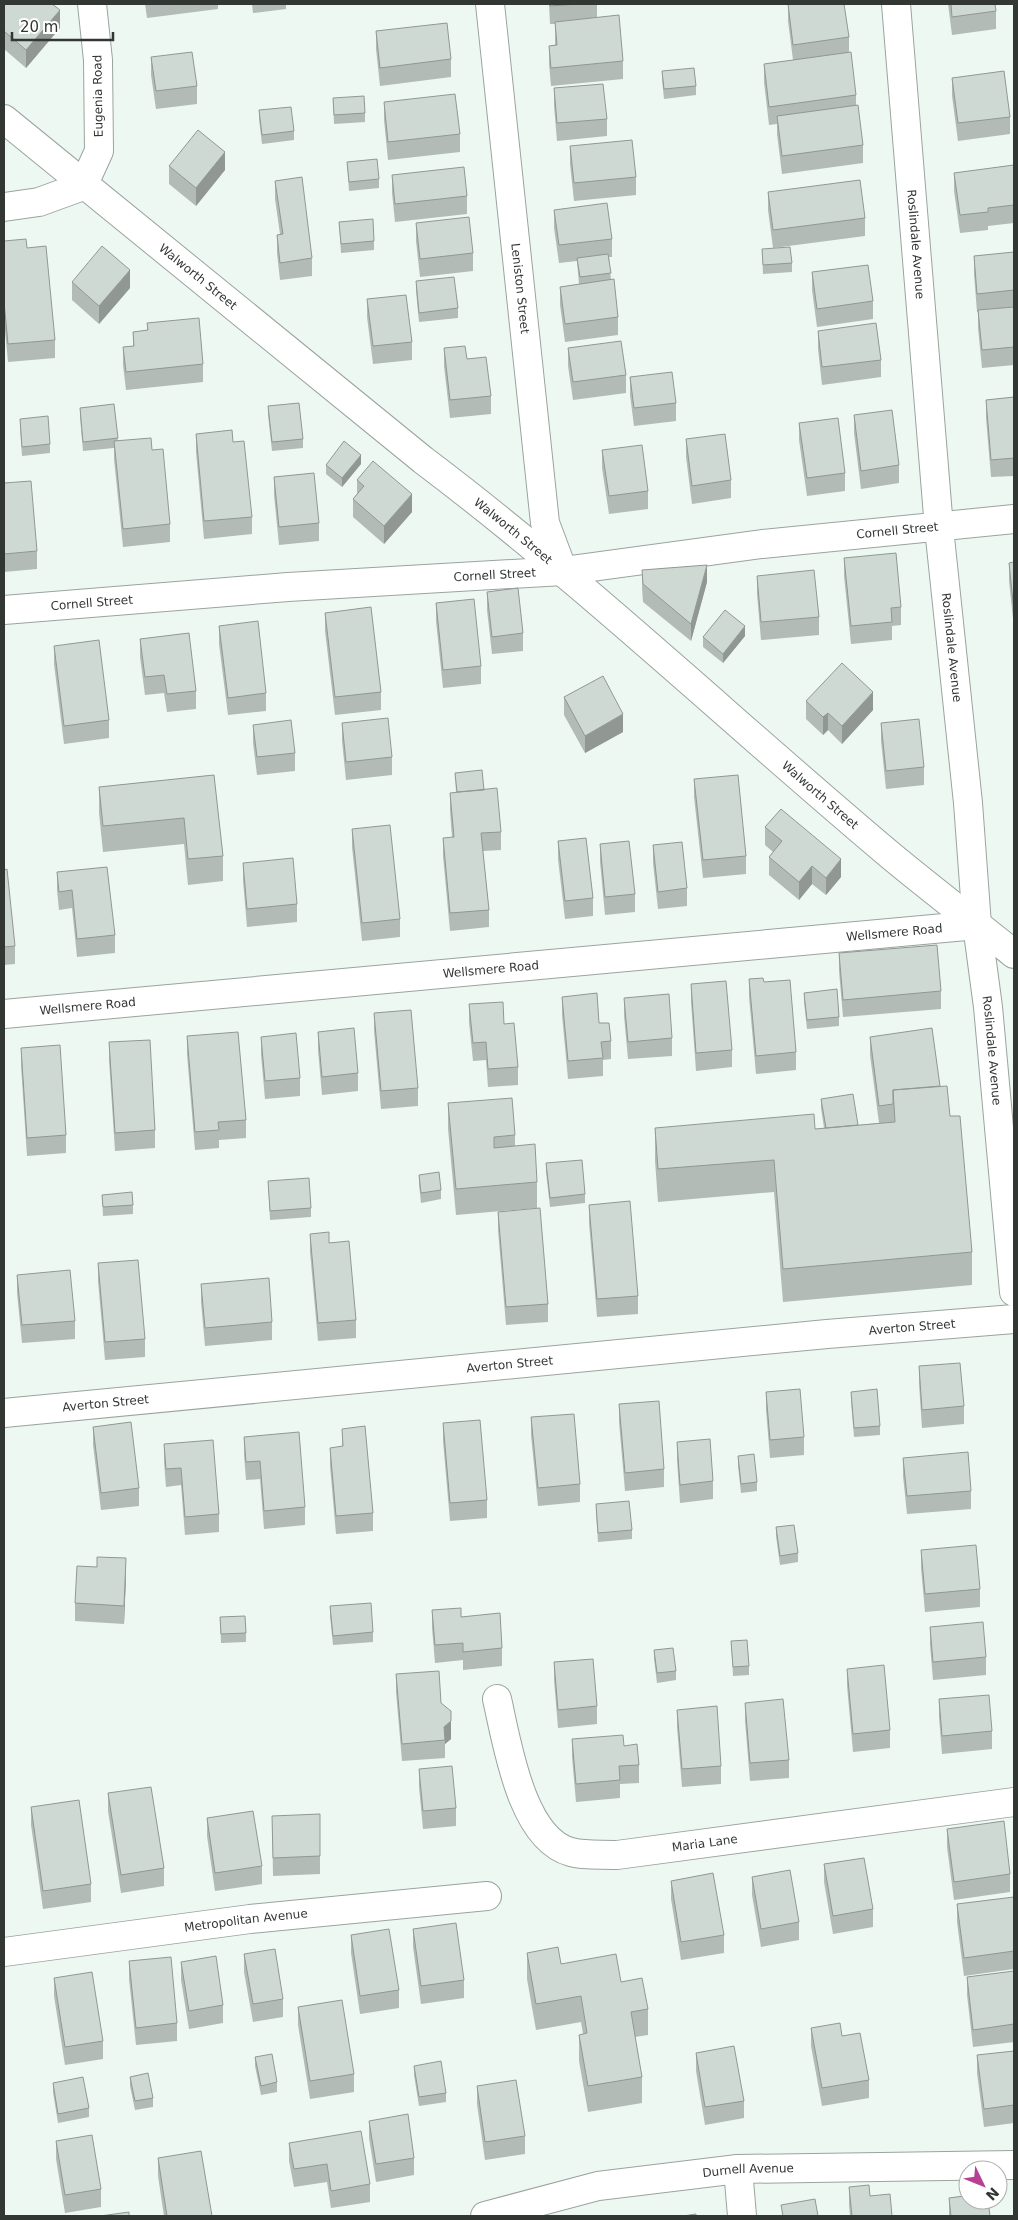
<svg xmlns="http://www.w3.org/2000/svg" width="1018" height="2220" font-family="'DejaVu Sans',sans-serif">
<rect width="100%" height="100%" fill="#eef8f2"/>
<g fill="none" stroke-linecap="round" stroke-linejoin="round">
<g stroke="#9aa49e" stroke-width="30">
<g id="street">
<path id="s1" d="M490,4L545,523L563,571L762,544L1014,519"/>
<path id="s2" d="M896,4L939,528L968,803L977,925L988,1007L1014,1292"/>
<path d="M4,207L39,202L83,186L99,151L98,60L92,4"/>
<path id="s3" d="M4,1014L977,925"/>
<path id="s4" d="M4,1413L827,1334L1014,1319"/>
<path id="s5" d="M497,1699C507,1742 521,1839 571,1852C585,1856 603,1854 617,1855L1014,1802"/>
<path id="s6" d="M4,1952L250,1919L487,1896"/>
<path d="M738,2169L742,2216"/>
<path id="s7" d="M485,2216L598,2186L738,2169L1014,2165"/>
</g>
</g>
<g stroke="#9aa49e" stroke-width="30">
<g id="secondary">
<path id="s8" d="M4,119L423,460C586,583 734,724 890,855C931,889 973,921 1014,954"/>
<path id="s9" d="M4,610L288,587L563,571"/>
</g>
</g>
<use href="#street" stroke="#fff" stroke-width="28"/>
<use href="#secondary" stroke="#fff" stroke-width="28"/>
</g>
<path fill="#b2bbb5" d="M4,4L60,28L26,68L4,49Z
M145,4H218V9L147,18Z
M252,4H286V9L253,13Z
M549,4H597V17L623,61V79L551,86L549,64V46L555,45V24H550Z
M788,4L849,37V53L856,95V106L863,145V163L782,174L777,134V124L769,125L764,82V64L793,60L788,21Z
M948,4H995L996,11V29L952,35Z
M376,31L451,59V77L380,86L376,49Z
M151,57L197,86V104L156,109L151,75Z
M662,71L696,86V95L664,99L662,80Z
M952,78L1010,117V134L958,141L952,96Z
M554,88L607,119V136L557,141L554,106Z
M333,98L365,113V122L334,124Z
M384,102L460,134V152L388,160L384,120Z
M259,110L294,131V140L262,144L259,119Z
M570,146L636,177V195L574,201L570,164Z
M347,162L379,179V188L349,191Z
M1014,165V223L988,226V230L960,233L954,191V173Z
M169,166L225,170L196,206L169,184Z
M392,175L467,196V214L395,222L392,193Z
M275,181L312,258V276L280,280L277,253V235L280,234L275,199Z
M768,192L865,218V236L773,248L768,210Z
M554,210L612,239V257H609L611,280L618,317V335L565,342L560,305V287L579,284L577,261L559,263L554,228Z
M339,222L374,241V250L341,253Z
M416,223L473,253V271L420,277L416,241Z
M4,241L27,248L55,340V358L8,362L4,320Z
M762,249L792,263V272L763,274Z
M1014,252V365L982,368L978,328V312H977L974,274V256Z
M812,272L873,301V319L817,327L812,290Z
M416,281L458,308V318L419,322L416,291Z
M72,282L130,288L99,324L72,300Z
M367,299L412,342V360L373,364L367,317Z
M147,323L203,364V382L126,390L123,365V347L133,346V332L147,330Z
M818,331L881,360V377L822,385L818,349Z
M444,348L467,359L491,396V414L450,418L444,366Z
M568,348L626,375V393L573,400L568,366Z
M630,377L676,403V421L634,426L630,395Z
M1014,397V476L991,477L986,418V400Z
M114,404L118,441L152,450L170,524V542L123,547L114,459V448L83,451L80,417V408Z
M268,406L303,439V448L272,451L268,415Z
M854,415L899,465V483L861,489L854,433Z
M20,419L50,444V453L22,456L20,429Z
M799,423L845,473V491L807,496L799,440Z
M196,434L233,442L252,517V534L204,539L196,452Z
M686,439L731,480V498L692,504L686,457Z
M602,450L648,491V509L609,514L602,468Z
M361,464L342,487L326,474V465Z
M274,477L319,523V541L279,545L274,495Z
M357,480L412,512L384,544L353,517V499L357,494Z
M4,483L37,551V569L4,572Z
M844,558L901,607V625L892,626V640L851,644L844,576Z
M1014,562V628L1009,581V563Z
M642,570L707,582L691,641L643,602L642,588Z
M757,576L819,617V635L761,640L757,594Z
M487,592L523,633V651L492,654L487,610Z
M436,603L481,666V684L443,688L436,621Z
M325,613L381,692V710L335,715L325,631Z
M219,626L266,693V711L228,715L219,644Z
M745,636L723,663L703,647V637Z
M140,639L196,691V709L167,712L164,693L145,695L140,657Z
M54,646L109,720V738L64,744L54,664Z
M564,697L623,732L585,753L564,715Z
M806,701L873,710L842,744L828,730L823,735L806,719Z
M342,723L392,757V775L346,780L342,741Z
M881,723L924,767V785L886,789L881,741Z
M253,725L295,753V771L257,775L253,743Z
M455,773L484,790L501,832V850L483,851L489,910V927L450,931L443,856V838H452L450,811V793H456Z
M214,775L223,856V881L188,885L184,844L103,852L99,813V787Z
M694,779L746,856V874L703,878L694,797Z
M765,827L841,877L826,895L812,884L799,900L769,875V857L773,852L765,845Z
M352,829L400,919V937L362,941L352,847Z
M558,841L593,898V916L565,919L558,859Z
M600,844L635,894V912L605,915L600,862Z
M653,845L687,888V906L658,909L653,863Z
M243,863L297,904V922L247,927L243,881Z
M4,870L15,946V964L4,965Z
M57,872L115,935V953L77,957L72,908L59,910L57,890Z
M839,953L941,991V1009L843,1017L839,971Z
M749,979L764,982L796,1052V1070L756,1074L749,997Z
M691,984L732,1050V1067L696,1071L691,1002Z
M804,993L839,1017V1026L807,1029L804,1002Z
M562,997L599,1023L611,1041V1059L603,1060V1076L568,1079L562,1015Z
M624,998L672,1038V1056L628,1059L624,1016Z
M469,1004L504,1024L518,1067V1085L488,1087L486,1060L473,1061L469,1022Z
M374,1013L418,1088V1106L381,1109L374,1031Z
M318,1032L358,1073V1091L322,1095L318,1050Z
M187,1036L246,1120V1138L219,1140V1148L195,1150L187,1054Z
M261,1037L300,1078V1096L265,1099L261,1055Z
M870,1037L940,1086L950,1116L972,1252V1285L783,1302L774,1192L658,1202L655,1161V1128L815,1129L824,1128L821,1108V1099L858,1125L879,1123L870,1055Z
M109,1042L155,1130V1148L115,1151L109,1060Z
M21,1048L66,1135V1153L27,1156L21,1066Z
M448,1103L515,1135V1146L537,1182V1208L456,1215L448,1129Z
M546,1163L585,1194V1203L550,1207L546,1172Z
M419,1175L441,1190V1199L421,1203L419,1184Z
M268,1181L311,1208V1217L270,1220Z
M102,1195L133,1205V1214L103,1216Z
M589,1205L638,1296V1314L597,1317L589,1223Z
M498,1212L548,1304V1322L506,1325L498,1230Z
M310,1234L356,1320V1338L318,1341L310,1252Z
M98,1263L145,1339V1357L105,1360L98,1281Z
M17,1275L75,1321V1339L22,1343L17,1293Z
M201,1284L272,1322V1340L205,1346L201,1302Z
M919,1366L964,1406V1424L922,1428L919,1384Z
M766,1392L804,1437V1455L770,1458L766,1410Z
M851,1392L880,1426V1435L854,1437L851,1401Z
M619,1404L664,1469V1487L625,1491L619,1422Z
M531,1417L580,1484V1502L538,1506L531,1435Z
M443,1423L487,1500V1518L450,1521L443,1441Z
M93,1427L139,1488V1506L101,1510L93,1445Z
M342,1429L373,1513V1531L336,1534L330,1466V1448L342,1447Z
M244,1437L305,1507V1525L264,1529L260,1479L246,1480L244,1455Z
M677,1442L713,1481V1499L680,1503L677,1460Z
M164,1444L219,1514V1532L185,1535L181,1485L166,1487L164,1462Z
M738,1456L757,1482V1491L741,1493L738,1466Z
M903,1458L971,1491V1509L907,1514L903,1476Z
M596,1504L632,1530V1539L598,1542L596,1513Z
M776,1527L798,1553V1562L780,1565L776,1536Z
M921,1550L980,1589V1607L925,1612L921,1568Z
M97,1567L126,1576L124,1624L75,1621V1603Z
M330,1606L373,1632V1642L333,1645L330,1616Z
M432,1610L461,1617L502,1648V1666L463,1670V1660L435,1663L432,1628Z
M220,1617L246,1633V1642L221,1643Z
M930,1627L986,1657V1675L933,1680L930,1645Z
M731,1641L749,1666V1675L733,1676Z
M654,1650L676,1671V1680L657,1683L654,1659Z
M554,1662L597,1706V1724L558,1728L554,1680Z
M847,1669L890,1730V1748L853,1752L847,1686Z
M396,1674L441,1703L451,1729V1739L445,1744V1758L402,1761L396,1692Z
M939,1699L992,1731V1749L942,1754L939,1717Z
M745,1703L789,1760V1778L750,1781L745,1721Z
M677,1710L721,1766V1784L682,1787L677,1727Z
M572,1739L624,1746L639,1765V1783L620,1784V1798L576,1802L572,1757Z
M419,1769L456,1808V1826L423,1829L419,1787Z
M108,1793L164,1868V1886L121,1893L108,1811Z
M31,1807L91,1884V1902L43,1909L31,1825Z
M272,1816L320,1856V1874L273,1876Z
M207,1818L262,1866V1884L215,1891L207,1836Z
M947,1829L1010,1874V1892L954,1900L947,1847Z
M824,1864L873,1909V1927L833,1934L824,1882Z
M752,1877L799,1922V1940L761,1947L752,1895Z
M671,1881L724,1935V1953L681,1960L671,1899Z
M1014,1897V1969L964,1976L957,1922V1904Z
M413,1929L464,1980V1998L421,2004L413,1947Z
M351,1935L399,1990V2008L360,2014L351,1953Z
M527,1953L561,1964L621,1982L648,2009V2035L635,2037L642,2077V2103L588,2112L579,2061V2035L583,2034L581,2022L536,2030L527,1979Z
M244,1954L283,1999V2017L253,2022L244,1972Z
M129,1961L177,2023V2041L136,2045L129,1979Z
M181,1962L223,2005V2023L189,2029L181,1980Z
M1014,1971V2042L973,2047L967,1995V1977Z
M54,1978L103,2041V2059L65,2065L54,1996Z
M298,2007L354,2074V2092L310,2099L298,2025Z
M811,2028L842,2036L869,2080V2098L822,2106L811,2046Z
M1014,2051V2123L984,2127L977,2073V2055Z
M696,2053L744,2101V2118L705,2125L696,2071Z
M255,2057L277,2082V2092L261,2095L255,2066Z
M414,2066L446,2093V2102L419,2106L414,2075Z
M130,2077L153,2098V2107L135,2110L130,2086Z
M53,2083L89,2108V2117L58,2123L53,2092Z
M477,2086L525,2136V2154L485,2160L477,2104Z
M369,2121L414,2158V2175L376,2182L369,2138Z
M56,2141L101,2189V2207L65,2213L56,2159Z
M289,2143L370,2184V2202L331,2208L327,2182L294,2187L289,2161Z
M158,2158L212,2216H164L158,2176Z
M849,2187L870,2196L892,2216H850L849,2205Z
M963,2188L990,2216H949V2198L963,2196Z"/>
<path fill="#919894" d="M60,10V28L26,68V50Z
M225,152V170L196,206V188Z
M130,270V288L99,324V306Z
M361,455V464L342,487V478Z
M412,494V512L384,544V526Z
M707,565V582L691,641V624Z
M745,626V636L723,663V654Z
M873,692V710L842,744V726Z
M828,713V730L823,735V717Z
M623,714V732L585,753V736Z
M841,859V877L826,895V878Z
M812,866V884L799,900V882Z
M126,1558V1576L124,1624V1606Z
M451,1711V1739L445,1744L444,1727Z"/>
<path fill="#cfd9d3" stroke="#919894" d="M4,4H52L60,10L26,50L4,31Z
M550,4H578L550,6Z
M788,4H844L849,37L793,45Z
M951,4H995L996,11L952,17Z
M619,15L623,61L551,68L549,46L557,45L555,22Z
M447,23L451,59L380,68L376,31Z
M192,52L197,86L156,91L151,57Z
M851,52L856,95L769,107L764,64Z
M694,68L696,86L664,89L662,71Z
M1004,71L1010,117L958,123L952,78Z
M603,84L607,119L557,123L554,88Z
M455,94L460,134L388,142L384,102Z
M364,96L365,113L334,115L333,98Z
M858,105L863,145L782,156L777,116Z
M291,107L294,131L262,135L259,110Z
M198,130L225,152L196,188L169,166Z
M632,140L636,177L574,183L570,146Z
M377,159L379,179L349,182L347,162Z
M1014,165V205L988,208V212L960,215L954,173Z
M464,167L467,196L395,204L392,175Z
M302,177L312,258L280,263L277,235L283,234L275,181Z
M860,180L865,218L773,230L768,192Z
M607,203L612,239L559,245L554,210Z
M469,217L473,253L420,259L416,223Z
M373,219L374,241L341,244L339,222Z
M26,239L27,248L46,246L55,340L8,344L4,302V241Z
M102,246L130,270L99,306L72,282Z
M790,247L792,263L763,265L762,249Z
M1014,252V290L977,294L974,256Z
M608,254L611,273L580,277L577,258Z
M868,265L873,301L817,309L812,272Z
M454,277L458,308L419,313L416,281Z
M614,279L618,317L565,324L560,287Z
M406,295L412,342L373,346L367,299Z
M1014,307V347L982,350L978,310Z
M199,318L203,364L126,372L123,347L134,346L133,332L148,330L147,323Z
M876,323L881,360L822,367L818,331Z
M621,341L626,375L573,382L568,348Z
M465,346L467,359L486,357L491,396L450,400L444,348Z
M672,372L676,403L634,408L630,377Z
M1014,397V458L991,460L986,400Z
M299,403L303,439L272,442L268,406Z
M114,404L118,438L83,442L80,408Z
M892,410L899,465L861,471L854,415Z
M48,416L50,444L22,447L20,419Z
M838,418L845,473L807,478L799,423Z
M232,430L233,442L244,441L252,517L204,521L196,434Z
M725,434L731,480L692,486L686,439Z
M151,438L152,450L163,449L170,524L123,529L114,441Z
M344,441L361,455L342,478L326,465Z
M642,445L648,491L609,496L602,450Z
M373,461L412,494L384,526L353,499L364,486L357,480Z
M314,473L319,523L279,527L274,477Z
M31,481L37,551L4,554V483Z
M896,553L901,607L891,608L892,622L851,626L844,558Z
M1014,562V611L1009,563Z
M707,565L691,624L643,584L642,570Z
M814,570L819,617L761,622L757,576Z
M518,588L523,633L492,637L487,592Z
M474,599L481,666L443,670L436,603Z
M371,607L381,692L335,697L325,613Z
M725,610L745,626L723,654L703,637Z
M258,621L266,693L228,698L219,626Z
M189,633L196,691L167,694L164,675L145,677L140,639Z
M99,640L109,720L64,726L54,646Z
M842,663L873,692L842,726L828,713L823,717L806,701Z
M603,676L623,714L585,736L564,697Z
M388,718L392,757L346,762L342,723Z
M919,719L924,767L886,771L881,723Z
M291,720L295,753L257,757L253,725Z
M482,770L484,790L457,792L455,773Z
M214,775L223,856L188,859L184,818L103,826L99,787Z
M738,775L746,856L703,860L694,779Z
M497,788L501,832L481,833L489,910L450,913L443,838L454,837L450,793Z
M781,809L841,859L826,878L812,866L799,882L769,857L782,841L765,827Z
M390,825L400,919L362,923L352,829Z
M586,838L593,898L565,901L558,841Z
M629,841L635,894L605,897L600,844Z
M682,842L687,888L658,892L653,845Z
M293,858L297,904L247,909L243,863Z
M107,867L115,935L77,939L72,890L59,892L57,872Z
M7,869L15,946L4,947V870Z
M937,945L941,991L843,1000L839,953Z
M763,978L764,982L790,980L796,1052L756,1056L749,979Z
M726,981L732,1050L696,1053L691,984Z
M837,989L839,1017L807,1020L804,993Z
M597,993L599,1023H609L611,1041L601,1042L603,1058L568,1061L562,997Z
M669,994L672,1038L628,1042L624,998Z
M503,1002L504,1024L514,1023L518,1067L488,1069L486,1042L473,1043L469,1004Z
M411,1010L418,1088L381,1091L374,1013Z
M354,1028L358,1073L322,1077L318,1032Z
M932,1028L940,1086L893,1090V1104L879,1106L870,1037Z
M238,1032L246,1120L218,1122L219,1130L195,1132L187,1036Z
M296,1033L300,1078L265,1081L261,1037Z
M150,1040L155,1130L115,1133L109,1042Z
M60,1045L66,1135L27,1138L21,1048Z
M947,1086L950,1116H960L972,1252L783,1269L774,1160L658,1169L655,1128L814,1114L815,1129L895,1122L893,1090Z
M853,1094L858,1125L826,1128L821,1099Z
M512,1098L515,1135L494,1137V1148L535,1144L537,1182L456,1189L448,1103Z
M582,1160L585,1194L550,1198L546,1163Z
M439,1172L441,1190L421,1193L419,1175Z
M309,1178L311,1208L270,1211L268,1181Z
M132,1192L133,1205L103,1207L102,1195Z
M630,1201L638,1296L597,1299L589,1205Z
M540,1208L548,1304L506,1307L498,1212Z
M329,1232V1243L349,1241L356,1320L318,1323L310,1234Z
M138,1260L145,1339L105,1342L98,1263Z
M70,1270L75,1321L22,1325L17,1275Z
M269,1278L272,1322L205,1328L201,1284Z
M960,1363L964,1406L922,1410L919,1366Z
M800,1389L804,1437L770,1440L766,1392Z
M877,1389L880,1426L854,1428L851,1392Z
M659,1401L664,1469L625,1473L619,1404Z
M574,1414L580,1484L538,1488L531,1417Z
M480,1420L487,1500L450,1503L443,1423Z
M131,1422L139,1488L101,1493L93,1427Z
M365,1426L373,1513L336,1516L330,1448L343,1446L342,1429Z
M299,1432L305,1507L264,1511L260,1461L246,1462L244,1437Z
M710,1439L713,1481L680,1485L677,1442Z
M213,1440L219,1514L185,1517L181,1468L166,1469L164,1444Z
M968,1452L971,1491L907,1496L903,1458Z
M754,1454L757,1482L741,1484L738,1456Z
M629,1501L632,1530L598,1533L596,1504Z
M794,1525L798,1553L780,1556L776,1527Z
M976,1545L980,1589L925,1594L921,1550Z
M97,1557L126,1558L124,1606L75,1603L77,1566L97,1567Z
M371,1603L373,1632L333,1636L330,1606Z
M461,1608V1617L500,1613L502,1648L463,1652V1643L435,1645L432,1610Z
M245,1616L246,1633L221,1634L220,1617Z
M983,1622L986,1657L933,1662L930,1627Z
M747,1640L749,1666L733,1667L731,1641Z
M673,1648L676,1671L657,1673L654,1650Z
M593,1659L597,1706L558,1710L554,1662Z
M884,1665L890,1730L853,1734L847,1669Z
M439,1671L441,1703L451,1711V1721L444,1727L445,1740L402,1744L396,1674Z
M989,1695L992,1731L942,1736L939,1699Z
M783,1699L789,1760L750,1763L745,1703Z
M717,1706L721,1766L682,1769L677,1710Z
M623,1735L624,1746L637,1744L639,1765L619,1766L620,1780L576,1784L572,1739Z
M452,1766L456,1808L423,1811L419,1769Z
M151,1787L164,1868L121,1875L108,1793Z
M79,1800L91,1884L43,1891L31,1807Z
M253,1811L262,1866L215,1873L207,1818Z
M320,1814V1856L273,1858L272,1816Z
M1004,1821L1010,1874L954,1882L947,1829Z
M864,1858L873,1909L833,1916L824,1864Z
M790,1870L799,1922L761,1929L752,1877Z
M713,1873L724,1935L681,1942L671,1881Z
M1014,1897V1951L964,1958L957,1904Z
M456,1923L464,1980L421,1986L413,1929Z
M389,1929L399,1990L360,1996L351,1935Z
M558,1947L561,1964L616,1954L621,1982L642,1978L648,2009L631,2012L642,2077L588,2086L579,2035L587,2033L581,1996L536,2004L527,1953Z
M275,1949L283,1999L253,2004L244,1954Z
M216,1956L223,2005L189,2011L181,1962Z
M171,1957L177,2023L136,2028L129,1961Z
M1014,1971V2024L973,2030L967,1977Z
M92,1972L103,2041L65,2047L54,1978Z
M342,2000L354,2074L310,2081L298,2007Z
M840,2023L842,2036L860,2033L869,2080L822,2088L811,2028Z
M734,2046L744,2101L705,2107L696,2053Z
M1014,2051V2105L984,2109L977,2055Z
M272,2054L277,2082L261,2086L255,2057Z
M441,2061L446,2093L419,2097L414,2066Z
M148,2073L153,2098L135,2101L130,2077Z
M83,2077L89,2108L58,2114L53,2083Z
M516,2080L525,2136L485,2142L477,2086Z
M408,2114L414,2158L376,2164L369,2121Z
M361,2131L370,2184L331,2191L327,2164L294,2169L289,2143Z
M92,2135L101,2189L65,2195L56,2141Z
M201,2151L212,2216H167L158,2158Z
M869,2185L870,2196L890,2194L892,2216H852L849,2187Z
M963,2188H968V2200H988L990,2216H951L949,2198L964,2196Z
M815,2199L818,2216H783L781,2205Z
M129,2212V2216H100Z
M696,2214V2216H683Z"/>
<g text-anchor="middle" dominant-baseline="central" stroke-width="5" stroke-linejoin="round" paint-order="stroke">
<g font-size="12" fill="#333734" stroke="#fff">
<text transform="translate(98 96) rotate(-91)">Eugenia Road</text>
<text stroke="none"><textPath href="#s2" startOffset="241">Roslindale Avenue</textPath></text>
<text stroke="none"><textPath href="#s8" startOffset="250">Walworth Street</textPath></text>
<text stroke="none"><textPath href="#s1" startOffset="286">Leniston Street</textPath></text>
<text stroke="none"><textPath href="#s8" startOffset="655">Walworth Street</textPath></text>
<text stroke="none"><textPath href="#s1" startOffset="910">Cornell Street</textPath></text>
<text stroke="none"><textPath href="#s9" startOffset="492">Cornell Street</textPath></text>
<text stroke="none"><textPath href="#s9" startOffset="88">Cornell Street</textPath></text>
<text stroke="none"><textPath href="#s2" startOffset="646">Roslindale Avenue</textPath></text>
<text stroke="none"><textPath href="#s8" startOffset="1060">Walworth Street</textPath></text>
<text stroke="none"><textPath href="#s3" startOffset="894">Wellsmere Road</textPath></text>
<text stroke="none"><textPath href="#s3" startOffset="489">Wellsmere Road</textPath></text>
<text stroke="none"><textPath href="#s3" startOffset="84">Wellsmere Road</textPath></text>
<text stroke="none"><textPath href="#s2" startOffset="1051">Roslindale Avenue</textPath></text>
<text stroke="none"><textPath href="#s4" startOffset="912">Averton Street</textPath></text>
<text stroke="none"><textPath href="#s4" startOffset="508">Averton Street</textPath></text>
<text stroke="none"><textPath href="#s4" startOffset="102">Averton Street</textPath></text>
<text stroke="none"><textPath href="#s5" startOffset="312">Maria Lane</textPath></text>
<text stroke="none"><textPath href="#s6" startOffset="244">Metropolitan Avenue</textPath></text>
<text stroke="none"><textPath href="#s7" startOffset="268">Durnell Avenue</textPath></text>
</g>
</g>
<rect width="1018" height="2220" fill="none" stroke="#333734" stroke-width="10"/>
<g transform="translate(983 2185) rotate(133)"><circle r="24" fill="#ffffff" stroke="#adafae"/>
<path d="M0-4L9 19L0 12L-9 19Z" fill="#b74095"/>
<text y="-8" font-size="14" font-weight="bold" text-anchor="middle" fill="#333734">N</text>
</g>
<path d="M12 32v8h101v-8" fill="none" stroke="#333734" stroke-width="2.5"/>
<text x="20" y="32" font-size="15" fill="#333734" stroke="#ffffff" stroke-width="4" paint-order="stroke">20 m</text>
</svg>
